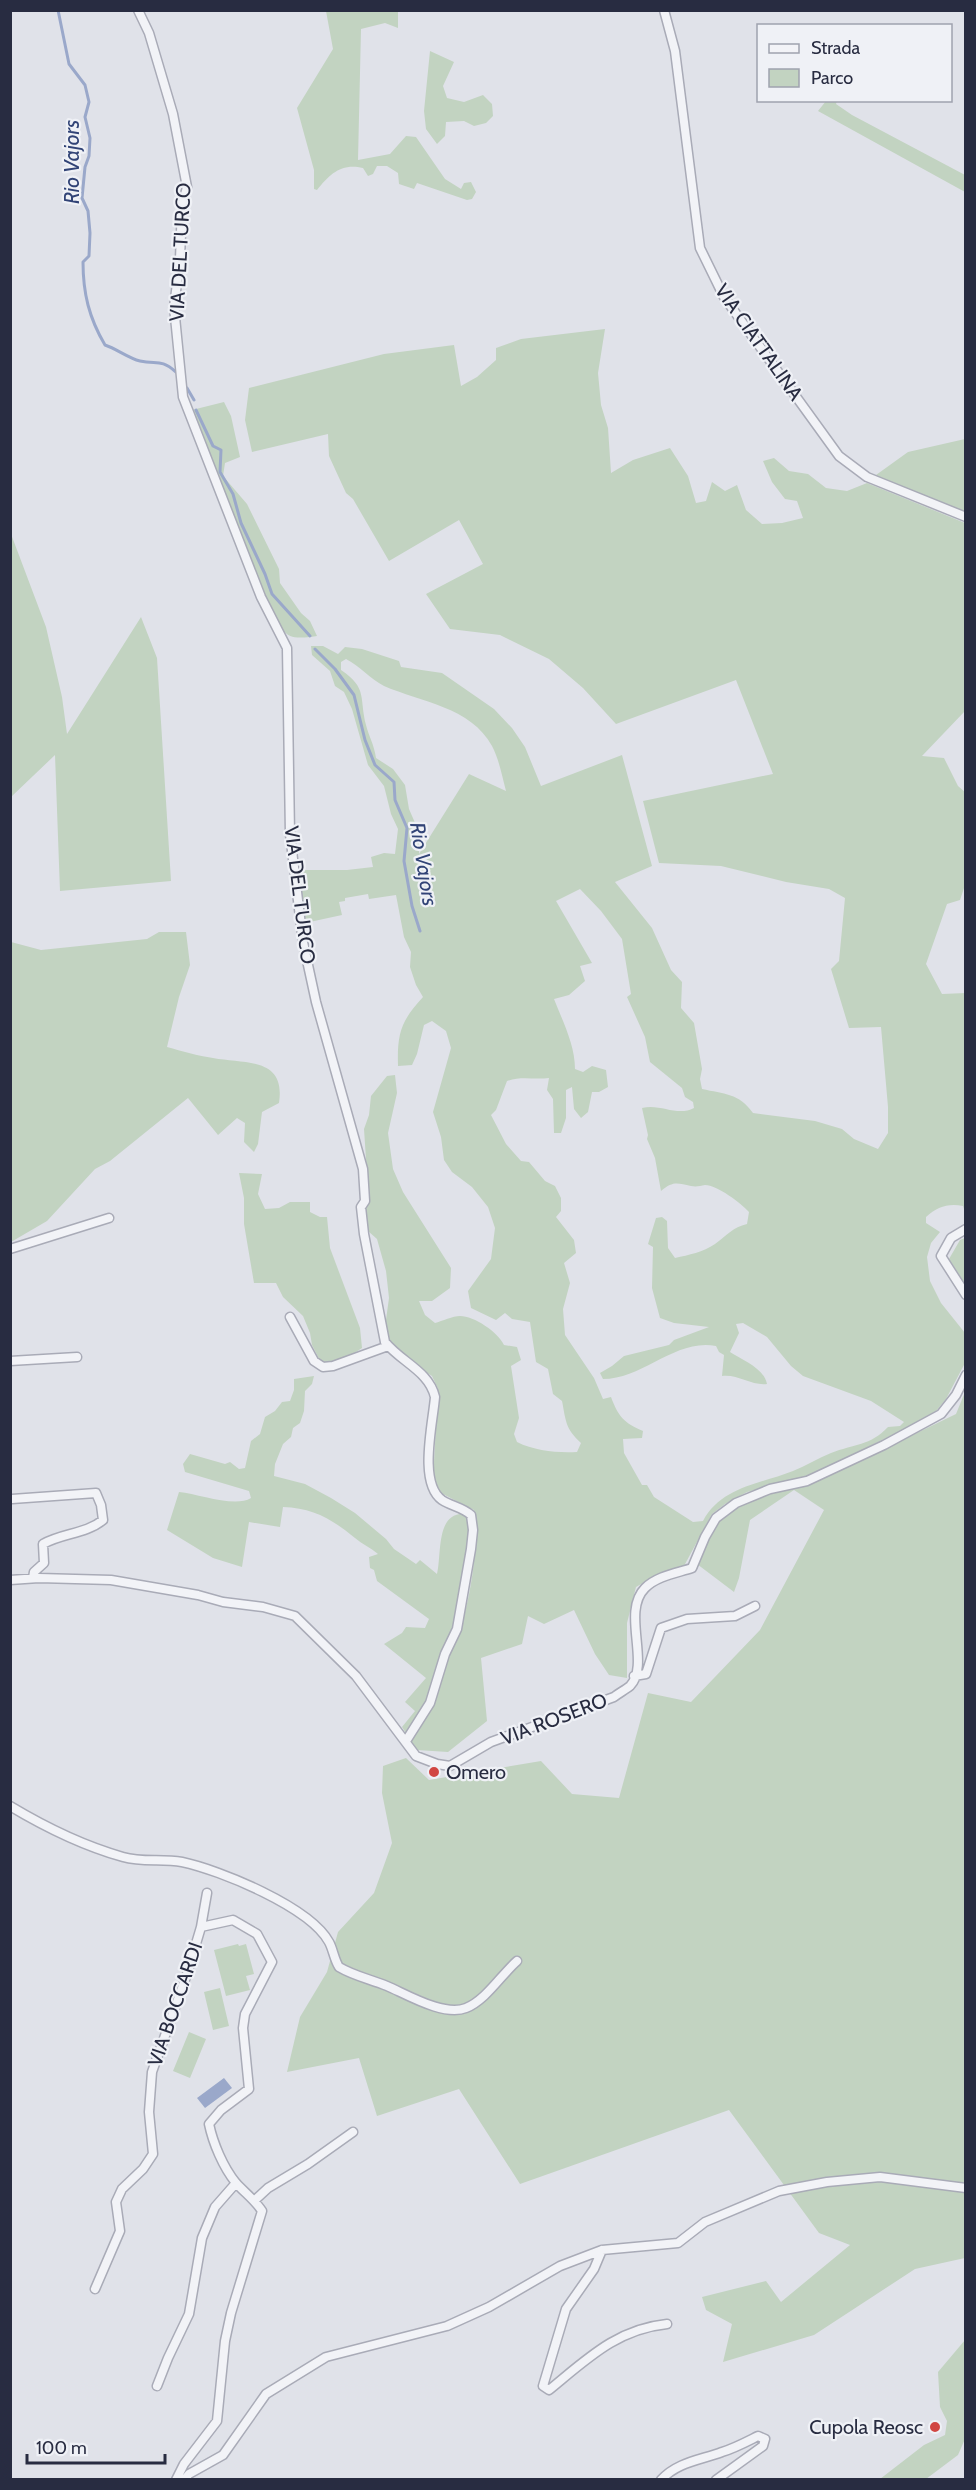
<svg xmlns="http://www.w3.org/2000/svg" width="976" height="2490" font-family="Cabin,sans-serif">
<rect width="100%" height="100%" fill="#e0e2e9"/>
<path fill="#c2d3c1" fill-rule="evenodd" d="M326,11H398V28L385,23L361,29L358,160L390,154L406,136L416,137L445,179L461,189L464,183L471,182L476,192L472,199L467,200L417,183L414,189L399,184L398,173L387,166H377L373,174L368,176L363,168C341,163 330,174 317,190L314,189V170L297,108L333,49Z
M430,51L454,62L443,86L447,98L464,102L483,95L492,104L493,116L486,123L474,126L464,121L446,122L445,136L437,144L426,129L424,111Z
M826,101H837L836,104L852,115L965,175V192L818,111Z
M605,329L598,373L601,405L608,428L611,473L633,460L670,448L688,476L696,503L706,501L712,482L725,491L737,485L746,510L762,524L782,523L803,518L797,501L785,499L772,482L763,461L774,458L789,471L808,474L826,488L847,491L867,483L965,523V711L922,756L944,758L958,786L966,793L965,885L960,900L947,904L926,964L942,994L966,993L965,1212L963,1206C948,1203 937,1207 926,1217V1223L940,1232L931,1243L927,1257L930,1281L941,1303L965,1333V1363L946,1399L936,1411L913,1425L806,1477L747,1492L725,1504L712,1514L684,1566L670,1574L657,1575L636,1587L627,1623V1678L609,1675L595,1654L574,1610L544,1624L528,1616L522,1644L481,1658L487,1721L448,1752L417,1750L402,1727L415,1711L405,1702L426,1678L384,1644L402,1633L406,1627L425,1628L429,1619L377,1581L374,1570L370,1568L369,1557L378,1554C371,1548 362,1544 355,1538C332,1519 313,1508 283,1507L280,1527L249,1522L242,1567L213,1558L167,1530L179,1492C199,1494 235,1508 251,1498L249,1491L185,1472L183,1464L190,1454L225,1464L230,1462L239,1469L245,1468L251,1441L260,1434L265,1417L275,1411L282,1402L290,1401L294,1390V1379L314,1376L312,1384L305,1391L304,1411L300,1423L293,1428L291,1437L283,1444L275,1464L274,1476L305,1484L331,1498L355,1513L386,1539L394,1549L416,1564L420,1560L437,1574C442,1554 435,1510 467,1514C475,1555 456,1618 446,1658C468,1628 480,1547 474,1510L441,1493L433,1480L438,1389L432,1376L413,1364L388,1341L385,1327L389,1298L386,1271L377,1239L368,1231L364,1208L369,1204L364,1129L369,1115L371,1096L387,1076L395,1075L397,1093L388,1133L393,1169L403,1192L451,1268L450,1288L432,1301H419L425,1315L435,1323C442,1321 453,1316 460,1316C474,1316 498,1332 504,1345L517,1347L521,1360L511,1366L519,1418L514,1434L517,1442C535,1451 557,1453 577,1452L581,1443C565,1428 566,1421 562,1401L553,1394L548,1369L536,1362L530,1322L512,1319L505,1313L496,1320L471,1308L468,1291L491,1259L495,1228L488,1207L472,1187L452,1172L444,1160L441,1137L433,1112L451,1048L446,1031L432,1021L424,1025L417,1054L412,1065L398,1066C397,1033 401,1021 423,997L416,985L410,967L411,952L404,937L396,895L369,899L368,894L345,898V901L339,902L342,915L305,923L299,870H347L373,867L371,857L384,853L395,854L398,829L391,814L384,786L368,765L352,709L344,692L335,686L330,671L312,655L311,646H323L338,654L345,647L362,649L399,661L401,667L442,673L494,709L512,728L525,747L541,786L622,755L652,866L615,882L652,928L671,970L682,982L681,1008L694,1023L702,1069L700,1079L702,1089C724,1094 739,1093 753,1113L815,1121L842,1129L854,1139L878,1149L888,1133V1107L881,1027L849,1028L831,969L839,961L845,898L829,889L786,882L721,866L659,863L643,801L773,774L736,680L616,724L583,688L549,659L500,635L450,629L426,594L483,564L459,520L389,561L353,499L346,493L329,456L328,434L252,452L245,420L249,388L384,354L454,345L461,386L477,377L496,360V348L521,339ZM346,659C360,666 370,679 384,686C421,702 471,707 492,746C499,759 502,776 506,791L469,774L419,854V832L409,809L405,785L393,769L376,758C374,744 369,737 366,725C359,698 368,688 341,670V662ZM580,889L601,911L622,939L631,994L627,997L645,1037L650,1062L682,1088L685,1097L693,1102L694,1108C677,1117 660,1103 642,1108L648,1135L647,1139L655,1158L661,1191C673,1181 677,1183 691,1186C696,1187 700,1186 705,1185C717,1185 741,1203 749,1212L747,1224C733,1227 726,1236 715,1244C703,1252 689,1255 675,1258L668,1248L667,1221L662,1217L656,1218L648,1244L653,1247L652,1288L660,1318L674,1323L709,1327L674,1340L669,1345L624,1356L612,1366L600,1373L603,1379C643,1379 676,1338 716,1346L719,1352L724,1355L722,1376C738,1374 752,1386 767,1384C764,1368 742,1360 730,1352L739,1333L736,1324L743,1323L767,1337L791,1366L803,1376L871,1401L904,1422L900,1426L888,1427C870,1446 854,1444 831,1453C818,1458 806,1466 793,1471C760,1484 721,1487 703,1521L693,1522L654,1497L647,1485H642L624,1453L623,1439L642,1438L643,1431C624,1423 618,1416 611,1397L603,1399L594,1378L565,1335L563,1309L570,1283L564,1263L576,1253L574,1240L556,1217L561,1211V1198L555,1186L545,1181L529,1162L521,1161L506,1144L491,1115L496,1110L507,1081C521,1076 534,1080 549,1078L547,1090L553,1099L554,1133H561L566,1118V1090L572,1087L574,1109L581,1118L588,1112L592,1092H599L608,1087L606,1070L592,1066L583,1072L575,1069C575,1045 563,1022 554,999L569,995L585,981L580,966L592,963L556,901Z
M224,402L231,416L240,457L225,463L223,476L247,504L279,569L280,583L301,613L310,621L317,636C284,641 285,635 270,607L192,410Z
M965,439V514L877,478L876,475L908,452Z
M11,534L46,627L62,697L67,734L141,617L157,658L171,881L60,891L55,755L11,797Z
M159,932H186L190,965L179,997L167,1047C182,1051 198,1056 213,1058C245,1064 286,1057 279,1103L262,1112L258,1144L254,1152L244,1142L245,1123L237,1118L218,1135L188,1098L110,1161L95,1169L47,1221L11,1242V942L41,950L147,939Z
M239,1173L262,1174L258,1194L265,1209L279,1208L290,1202H310V1212L320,1217H327L330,1248L360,1328L362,1348C348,1357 336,1366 320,1361L312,1345L310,1333L303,1316L283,1297L276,1283H254L244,1224V1198Z
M965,1238L966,1239L965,1284L949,1259L960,1240Z
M965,1392V2258L915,2269L814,2335L723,2362L732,2324L706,2310L702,2297L766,2281L781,2302L850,2245L819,2233L729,2110L520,2184L459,2089L377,2116L359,2058L287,2072L300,2017L327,1972L338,1932L374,1893L392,1843L382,1793L383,1766L406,1758L429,1780L541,1761L572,1794L619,1798L648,1693L691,1702L760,1630L824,1510L794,1490L750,1520L739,1578L734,1592L697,1564C703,1550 708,1534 718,1522C743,1489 793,1490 828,1476L956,1414Z
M238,1944L239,1946L246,1944L254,1974L246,1976L250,1990L226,1996L214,1950Z
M220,1988L229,2026L213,2030L204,1992Z
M189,2032L206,2039L190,2078L173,2071Z
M965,2340V2439L958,2455L926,2479H880L924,2445L945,2435L947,2421L940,2407L938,2372Z"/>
<path fill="#9aa8ca" d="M224,2078L232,2088L205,2108L197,2098Z"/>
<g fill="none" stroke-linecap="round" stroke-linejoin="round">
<path stroke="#9aa8ca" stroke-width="3" d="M58,10L69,64L85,85L89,102L85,117L90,138L89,156L85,167L82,198L88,211L90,233L89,256L83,262C83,293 89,318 105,345C117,349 128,358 140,361C157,365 160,358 176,372
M187,388L194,400
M196,410L213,446L221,450L220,472L233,494L241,523L265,574L272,594L310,636
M315,649L335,669L354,695L365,740L375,765L394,782L395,800L407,828L404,861L412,906L420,931"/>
<g stroke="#a9abb7" stroke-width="11">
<path id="minor" d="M138,10L149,33L173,114L187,187L182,206L180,259L174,307L183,397L261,597L287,648L290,834L303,942L316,1002L363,1169L365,1201L361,1207L364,1234L385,1342C401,1362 429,1371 435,1397C433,1423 418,1483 442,1500C451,1506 462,1507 471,1515L473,1530L471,1549L457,1629L445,1654L430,1703L406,1741
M664,10L675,51L700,248L724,297L839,456L867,477L966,517
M966,1229L951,1238L941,1256L966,1295
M10,1249L109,1218
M290,1317L314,1361L323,1367L333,1366L388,1346
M10,1361L77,1357
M12,1499L96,1493L101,1505L103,1520C86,1534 62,1533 43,1544L44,1563L34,1572L33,1578
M10,1580L39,1578L111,1580L198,1595L223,1602L263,1607L295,1616L356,1676L416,1756L437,1764L450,1766L491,1742L614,1697C619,1693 625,1690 630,1686C651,1664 621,1612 645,1588C657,1576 677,1573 692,1568L705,1537L716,1518L736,1503L770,1489L807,1481L884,1445L941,1414L956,1395L966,1375
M634,1676L646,1674L661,1628L687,1619L735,1616L755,1606
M10,1806C45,1827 84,1846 123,1857C143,1863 162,1858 182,1862C220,1870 310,1907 329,1942C333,1949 334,1959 339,1967C354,1976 370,1979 387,1986C406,1994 444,2017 466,2008C486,2000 501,1975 517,1961
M201,1927L207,1893
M255,2200L268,2188L308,2164L353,2132
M602,2250L594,2269L566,2309L543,2386L549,2390C587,2359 617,2329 667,2324
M95,2289L120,2231L116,2202L122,2189L143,2169L153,2154L149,2112L152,2072L187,1974L201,1927L233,1920L257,1934L272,1962L245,2014L243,2028L249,2089L221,2110L209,2124C213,2143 223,2167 236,2183C245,2193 255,2200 262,2211L231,2313L225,2341L217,2421L184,2464L176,2480
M157,2386L168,2358L189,2314L202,2238L215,2207L236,2183
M184,2480L189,2474L223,2455L266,2394L326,2357L447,2326L489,2307L560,2266L602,2250L678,2243L705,2222L779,2191L827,2182L880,2177L966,2188
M661,2480C677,2462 701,2460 722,2452C735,2448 746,2442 758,2436L765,2439L763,2446L716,2480"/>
</g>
<use href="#minor" stroke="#f2f3f7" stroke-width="8"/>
</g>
<g fill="#d14642" stroke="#eff1f6" stroke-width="2">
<circle cx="434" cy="1772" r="6"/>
<circle cx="935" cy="2427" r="6"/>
</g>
<g text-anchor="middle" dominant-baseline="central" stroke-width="4.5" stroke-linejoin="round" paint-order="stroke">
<g font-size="20" fill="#282c41" stroke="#eff1f6">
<text transform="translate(180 252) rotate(-87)">VIA DEL TURCO</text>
<text transform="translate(759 342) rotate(55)">VIA CIATTALINA</text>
<text transform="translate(300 895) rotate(83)">VIA DEL TURCO</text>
<text transform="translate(554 1719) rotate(-21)">VIA ROSERO</text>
<text transform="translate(175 2004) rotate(-71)">VIA BOCCARDI</text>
</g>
<g font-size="20" fill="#282c41" stroke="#eff1f6" text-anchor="start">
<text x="446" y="1772">Omero</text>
<text x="923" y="2427" text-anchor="end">Cupola Reosc</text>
</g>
<g font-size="21" font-style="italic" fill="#314376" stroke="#eff1f6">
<text transform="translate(71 162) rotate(-90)">Rio Vajors</text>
<text transform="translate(424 864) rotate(81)">Rio Vajors</text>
</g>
</g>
<rect width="976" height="2490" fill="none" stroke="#282c41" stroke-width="24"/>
<rect x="757" y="24" width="195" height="78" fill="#eff1f6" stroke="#9fa2ae" stroke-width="1.5"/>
<rect x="769" y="44" width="30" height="9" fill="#f2f3f7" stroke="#9fa2ae" stroke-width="1.5"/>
<text x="811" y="54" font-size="18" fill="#282c41">Strada</text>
<rect x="769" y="69" width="30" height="18" fill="#c2d3c1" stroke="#9fa2ae" stroke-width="1.5"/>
<text x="811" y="84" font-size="18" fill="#282c41">Parco</text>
<path d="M27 2454v9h138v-9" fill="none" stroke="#282c41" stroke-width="3"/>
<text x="36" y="2454" font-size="18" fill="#282c41" stroke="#eff1f6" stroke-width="4.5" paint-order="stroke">100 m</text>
</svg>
